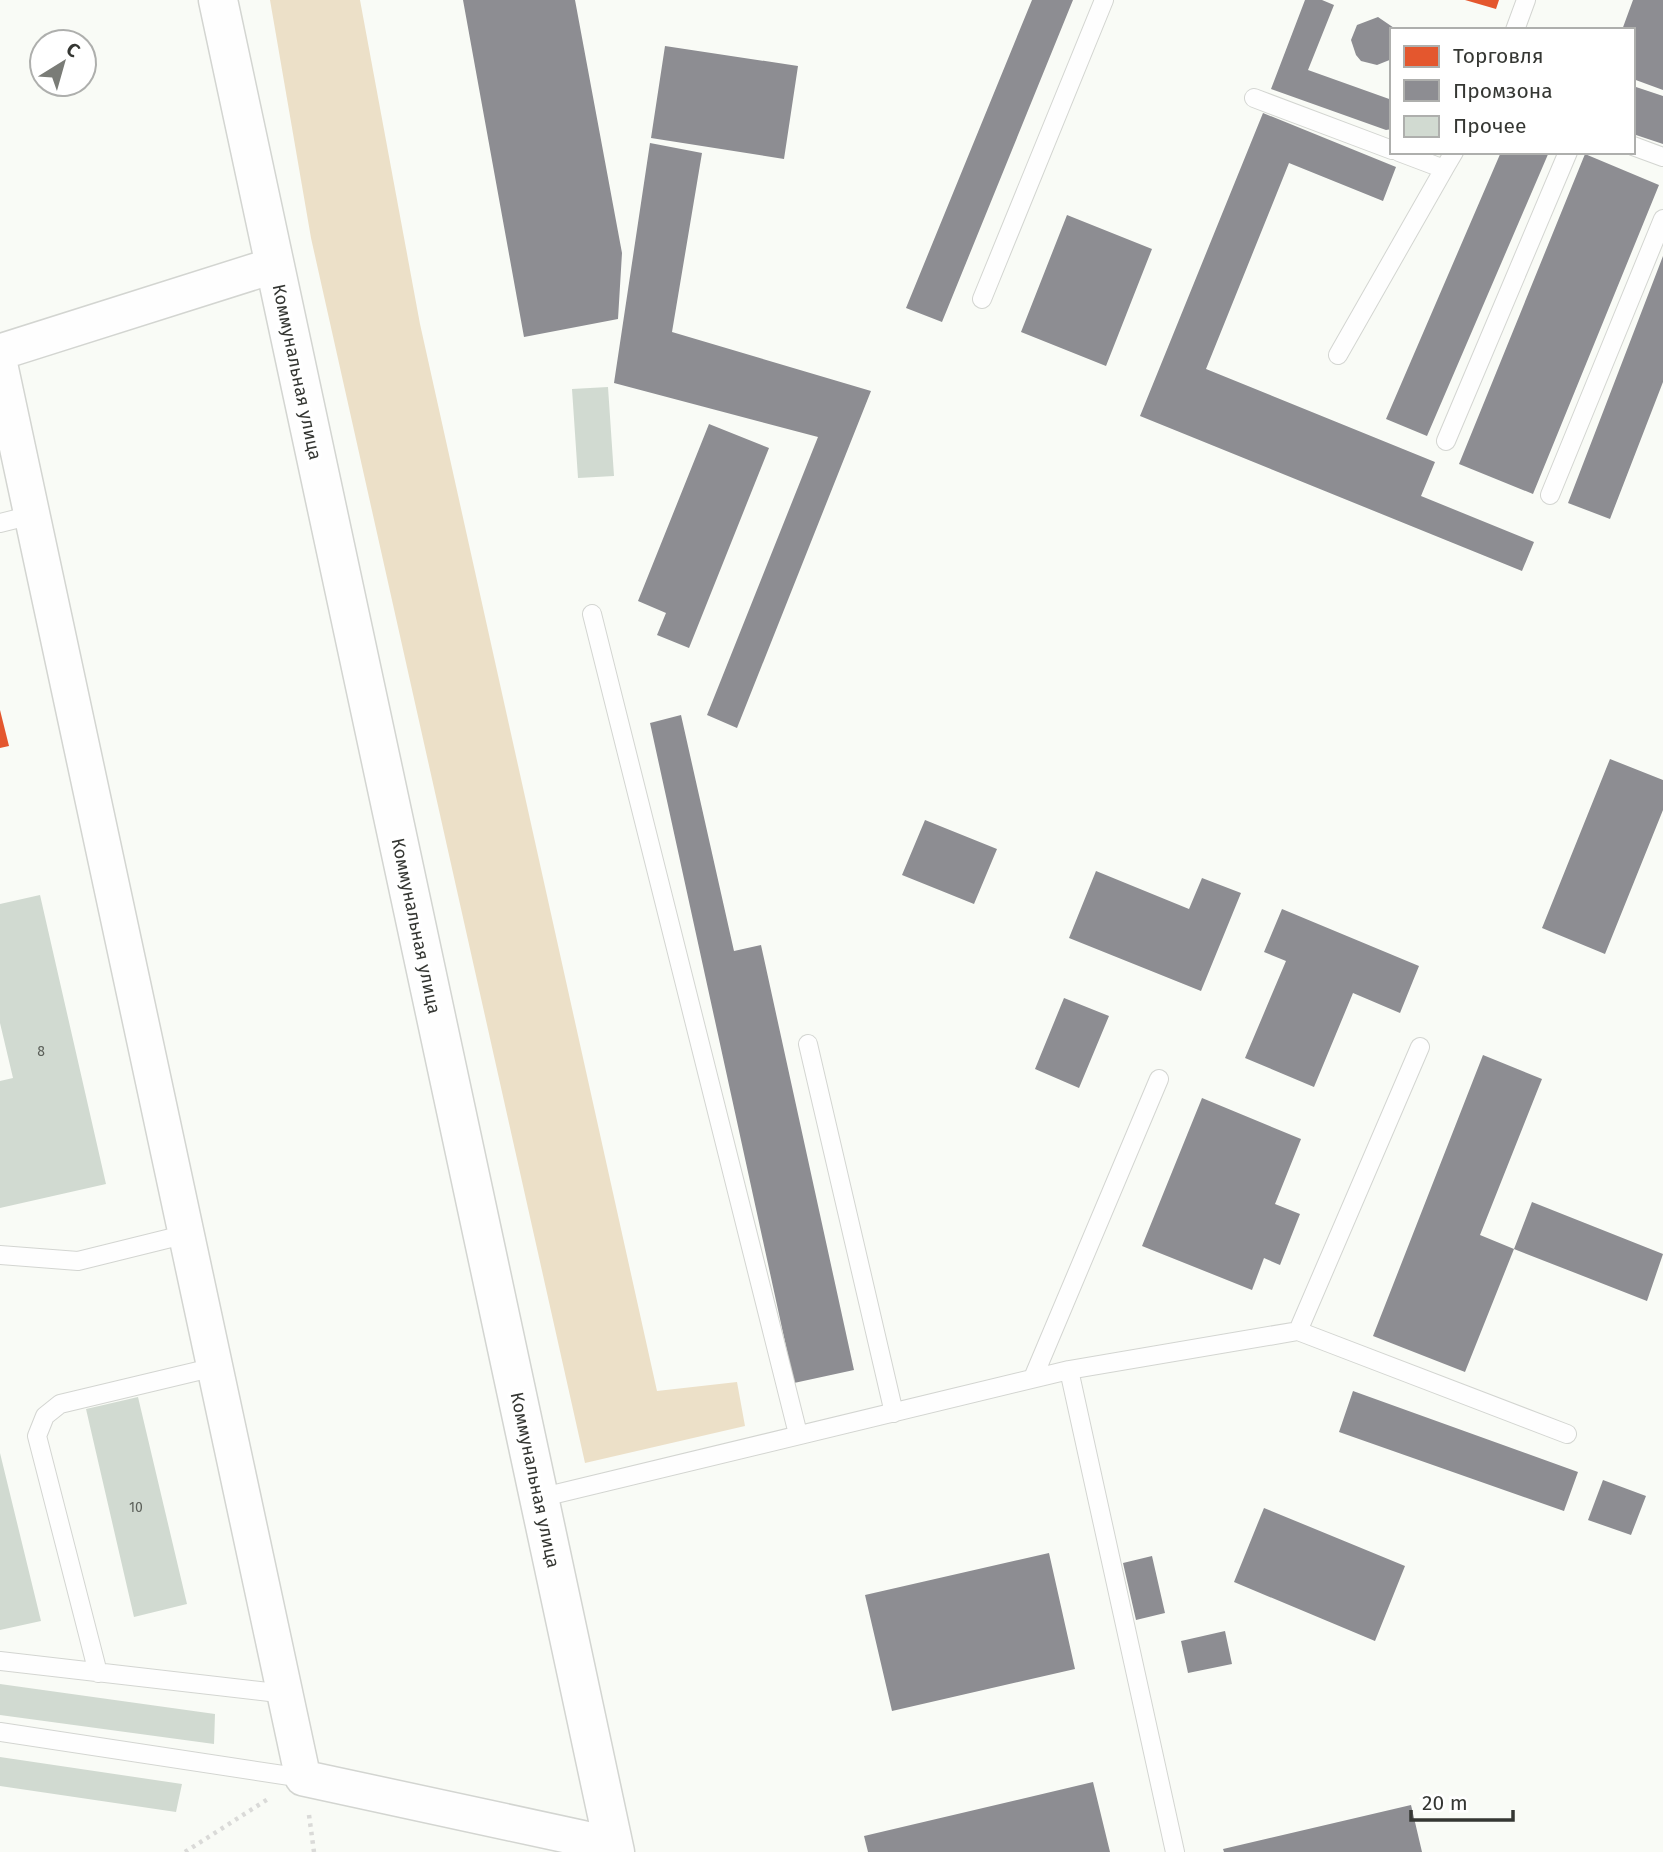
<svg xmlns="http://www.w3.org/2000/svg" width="1663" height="1852" font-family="'Fira Sans',sans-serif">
<rect width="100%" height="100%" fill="#f9fbf6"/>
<path fill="#ece0c8" d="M270,0H360L420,324L657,1391L737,1382L745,1426L585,1463L311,238Z"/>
<path fill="#e4572e" d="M1465,0H1499L1496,9Z
M0,710L9,746L0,748Z"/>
<path fill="#8d8d92" d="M463,0H575L622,253L618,319L524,337Z
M1032,0H1073L942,322L906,308Z
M1305,0H1322L1334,5L1308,70L1392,100V129L1386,130L1271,89Z
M1633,0H1663V90L1633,79V30H1622Z
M1378,17L1397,30H1392V59L1377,65L1361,61L1356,55L1351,40L1357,25Z
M665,46L798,66L784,159L651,138Z
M1633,86L1663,96V144L1633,134Z
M1263,113L1396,167L1383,201L1289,163L1206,369L1435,462L1421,496L1534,542L1522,571L1140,416Z
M650,143L702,153L672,332L871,391L737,728L707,715L818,437L614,383Z
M1501,152H1549L1427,436L1386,419Z
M1585,154L1659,185L1533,494L1459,464Z
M1067,215L1152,249L1106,366L1021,332Z
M1663,256V382L1610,519L1568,503Z
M709,424L769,448L689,648L657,635L666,613L638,601Z
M681,715L734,951L761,945L854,1370L794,1383L650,723Z
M1610,759L1663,780V810L1605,954L1542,928Z
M925,820L997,849L974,904L902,875Z
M1096,871L1189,909L1202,878L1241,893L1201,991L1069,938Z
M1282,909L1419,966L1400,1013L1353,993L1314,1087L1245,1058L1286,961L1264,952Z
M1064,998L1109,1016L1079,1088L1035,1069Z
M1483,1055L1542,1079L1480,1235L1514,1249L1465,1372L1373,1336Z
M1202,1098L1301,1139L1275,1204L1300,1214L1280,1265L1264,1258L1252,1290L1142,1246Z
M1532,1202L1663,1254L1647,1301L1514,1249Z
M1353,1391L1578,1472L1564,1511L1339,1432Z
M1603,1480L1646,1496L1631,1535L1588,1520Z
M1264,1508L1405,1566L1375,1641L1234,1582Z
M1049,1553L1075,1669L892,1711L865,1595Z
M1152,1556L1165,1613L1136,1620L1123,1563Z
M1225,1631L1232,1664L1188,1673L1181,1641Z
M1093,1782L1110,1852H868L864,1836Z
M1411,1805L1422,1852H1224L1223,1849Z"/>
<path fill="#d1dad1" d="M608,387L614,476L578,478L572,389Z
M40,895L106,1184L0,1208V1081L13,1078L0,1023V904Z
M138,1397L187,1604L134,1617L86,1409Z
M0,1453L41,1621L0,1630Z
M0,1684L215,1714L214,1744L0,1715Z
M0,1757L182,1784L176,1812L0,1786Z"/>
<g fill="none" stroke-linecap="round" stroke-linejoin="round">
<g stroke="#d3d5d1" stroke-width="20">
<path id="lane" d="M1515,30L1526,0
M1254,98L1392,150
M1633,146L1663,157
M1399,152L1444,169L1454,152
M982,299L1104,0
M1338,355L1444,169
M1446,441L1568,152
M1550,495L1663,219
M0,523L32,515
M592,614L798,1434
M808,1044L894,1413
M0,1255L78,1261L187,1234
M1298,1331L1567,1434
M1069,1370L1175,1852
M1033,1378L1159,1079
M539,1498L1069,1370L1298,1331L1420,1047
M0,1661L286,1694
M98,1673L37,1436L45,1416L60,1404L215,1367
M0,1732L303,1778"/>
</g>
<g stroke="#d3d5d1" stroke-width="38">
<path id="street" d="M0,352L275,265
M0,366L303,1778L613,1845"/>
</g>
<g stroke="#d3d5d1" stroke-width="41">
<path id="secondary" d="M218,0L615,1852"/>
</g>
<path stroke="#dadad8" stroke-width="4.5" stroke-dasharray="3.5 5" stroke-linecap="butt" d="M309,1815L314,1852
M185,1852L268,1799"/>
<use href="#lane" stroke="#fefefe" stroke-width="18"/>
<use href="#street" stroke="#fefefe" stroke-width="35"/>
<use href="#secondary" stroke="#fefefe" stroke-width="38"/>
</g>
<g text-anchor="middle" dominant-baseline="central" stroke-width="7" stroke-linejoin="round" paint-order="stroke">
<g font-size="14" fill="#5c605a">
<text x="41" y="1051">8</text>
<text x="136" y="1507">10</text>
</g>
<g font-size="18" fill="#353733" stroke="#fff">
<text transform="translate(297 372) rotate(78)">Коммунальная улица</text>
<text transform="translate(416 926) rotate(78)">Коммунальная улица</text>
<text transform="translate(535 1480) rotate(78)">Коммунальная улица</text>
</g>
</g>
<rect x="1390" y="28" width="245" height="126" fill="#ffffff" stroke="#aeafad" stroke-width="2"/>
<rect x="1404" y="46" width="35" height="21" fill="#e4572e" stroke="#aeafad" stroke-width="2"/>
<text x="1453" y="63" font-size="21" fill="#353733">Торговля</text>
<rect x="1404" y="80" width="35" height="21" fill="#8d8d92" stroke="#aeafad" stroke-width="2"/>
<text x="1453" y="98" font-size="21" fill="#353733">Промзона</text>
<rect x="1404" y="116" width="35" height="21" fill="#d1dad1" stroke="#aeafad" stroke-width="2"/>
<text x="1453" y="133" font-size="21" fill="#353733">Прочее</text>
<g transform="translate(63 63) rotate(37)"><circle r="33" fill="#ffffff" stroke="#aeafad" stroke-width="2"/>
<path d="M0-5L12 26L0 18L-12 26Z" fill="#7a7c77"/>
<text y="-10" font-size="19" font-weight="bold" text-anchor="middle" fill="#353733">С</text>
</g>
<path d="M1411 1810v10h102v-10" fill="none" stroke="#353733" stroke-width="3.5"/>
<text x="1422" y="1810" font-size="21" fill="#353733" stroke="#ffffff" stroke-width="5" paint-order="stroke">20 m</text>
</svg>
